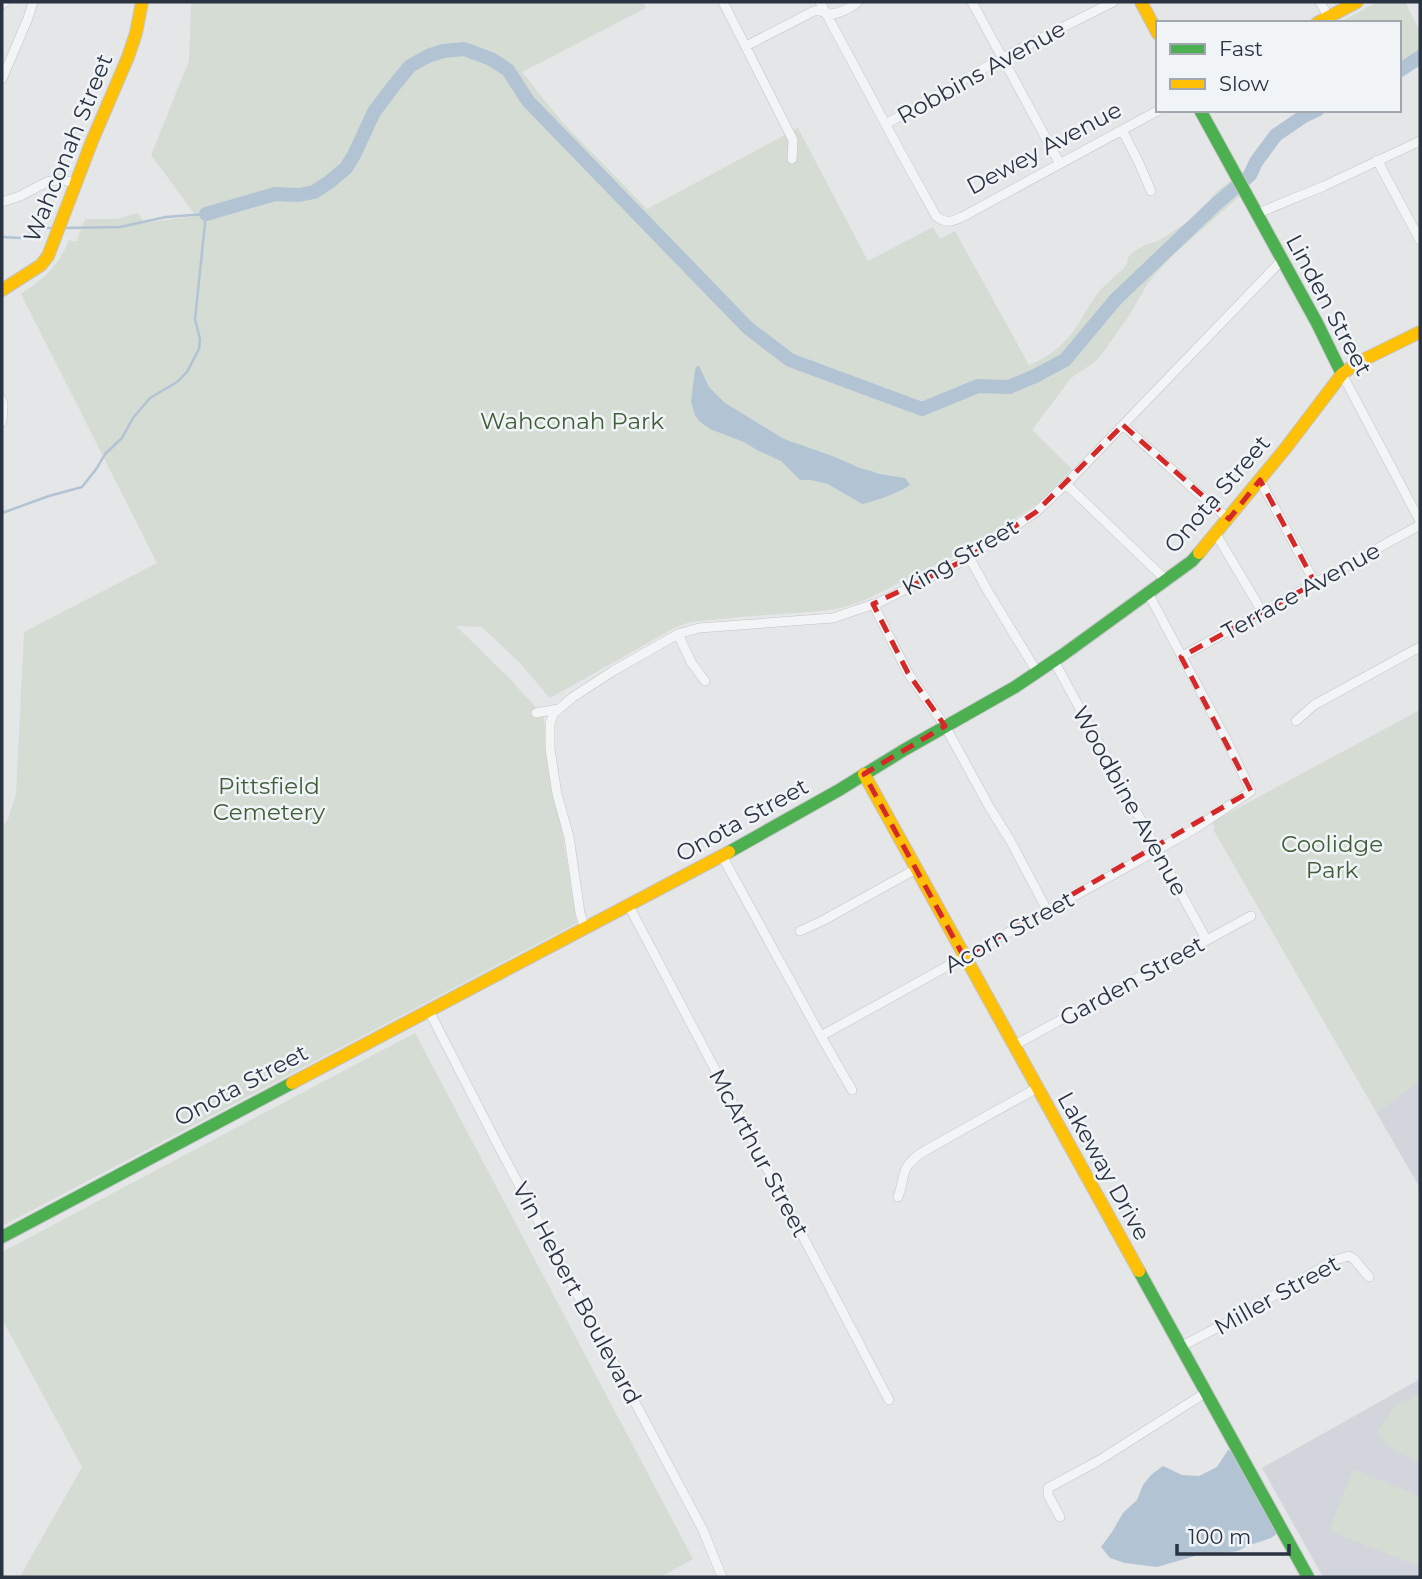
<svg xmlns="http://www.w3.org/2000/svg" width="1422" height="1579" font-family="Montserrat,sans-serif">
<rect width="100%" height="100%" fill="#e4e6e8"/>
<path fill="#d2d5db" d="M1420,1081V1188L1376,1112Z
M1420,1379V1577H1323L1262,1468Z"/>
<path fill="#d4dcd4" d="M191,2H643L646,8L522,72L563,123L647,209L798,128L868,261L933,227L940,239L955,231L1029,365C1065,350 1074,331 1093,300C1100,288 1114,277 1124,268L1127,264L1128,258L1132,253L1145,245L1158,241L1189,221L1198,214L1217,191L1233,179L1241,195L1171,257L1148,283L1130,314L1102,354L1096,361L1071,378L1032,430L1072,469L1040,502L966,550L865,600L845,607L823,611L752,616L690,622L676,627L550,698L520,663L482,627L456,626L507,676L543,715L577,923L2,1226V826L8,819L16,794L24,632L157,563L21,294C45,278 58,267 69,240L76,242L85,219H117L138,213L145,223L196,216L151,155L189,61Z
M1377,2H1405L1420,31V52L1399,63V23H1339Z
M1420,710V1081L1376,1112L1213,829L1215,828L1212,822Z
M415,1033L693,1559L660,1577H20L82,1467L2,1319V1252Z
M1420,1393V1462C1401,1454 1388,1451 1378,1431L1393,1407Z
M1353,1469L1420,1496V1567L1329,1531Z"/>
<path fill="#b2c3d3" d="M697,366H699L709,387L725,403L784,439L835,457L860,468L871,471L879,474L905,478L910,485C901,492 873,502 862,504L828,484L811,480H800L781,461L757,450L744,442L710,429L699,421L695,415L691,402L695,370Z
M1228,1450L1231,1451L1278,1533L1271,1538L1247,1546L1238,1551L1195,1556L1157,1567L1125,1563L1110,1558L1101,1547L1112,1532L1123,1513L1137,1500L1143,1485L1151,1475L1163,1466L1182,1475L1199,1476L1217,1467Z"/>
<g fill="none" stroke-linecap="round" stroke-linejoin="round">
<path stroke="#b2c3d3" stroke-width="2.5" d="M2,237L21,238L42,228H53
M2,513L49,496L82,487L97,468L105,454L122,438L133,418L150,398L177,382L187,372L199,349L200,339L195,319L206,214L166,217L120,227L63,228"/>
<path stroke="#b2c3d3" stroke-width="14" d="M1399,71L1420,57
M206,214L275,194L299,195L314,192L328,183L346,168L354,155L374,112L392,88L410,66L428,56L443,51L464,49L491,59L508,70L528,101L748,328L790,360L922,409L978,386L1009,387L1035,376L1065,360L1116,299L1215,205L1250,175L1256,162L1276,135L1304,116L1317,110"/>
<g stroke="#c2c4c6" stroke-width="10">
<path id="street" d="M723,2L793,140L792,159
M820,2L901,153L936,216C947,225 953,221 964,216L1159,110
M972,2L1060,164
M1320,2L1328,16
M2,4L5,2
M746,46L814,11C821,10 824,13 831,14C841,14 850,7 858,2
M2,79L28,18L33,2
M886,124L1002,58L1113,2
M1122,130L1139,163L1151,191
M1377,160L1420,240
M2,202L20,196L47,182L61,179L76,184
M1256,214L1324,186L1420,141
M1342,374L1420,521
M2,400L3,407L2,422
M1123,425L1190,486L1229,519
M1260,480L1315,583
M1066,484L1166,580
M1216,534L1263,613
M969,557L986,588L1037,672
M873,604L908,673L945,726L990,808L1010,840L1047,910
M678,634L691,662L705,681
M1181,657L1420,525
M1054,661L1206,939
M536,713L558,709
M1296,721L1314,705L1420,647
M722,856L823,1040L852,1090
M629,906L889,1400
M585,929L580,913L569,837L557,794L550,749V723L554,713L573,697L613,671L678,634L699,628L833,618L880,602L963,561L1036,512L1066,484L1282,260
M800,931L822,921L916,869
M429,1011L501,1151L703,1530L722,1577
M821,1036L1134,863L1196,828L1251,791L1226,739L1148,593
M1013,1046L1251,916
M898,1197C906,1176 899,1169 921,1153L1037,1088
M1180,1347L1230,1321L1335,1260L1349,1256L1354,1259L1369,1277
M1060,1517L1048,1495V1488L1098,1461L1205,1393"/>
</g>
<g stroke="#c2c4c6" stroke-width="14">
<path id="fast" d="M1200,110L1317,323L1342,374
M729,852L839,790L904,750L1015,687L1064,654L1192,561L1199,553
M2,1237L292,1083
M1139,1271L1308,1577"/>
</g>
<g stroke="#c2c4c6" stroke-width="14">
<path id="slow" d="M1141,2L1158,34
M1317,23L1357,2
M2,290L41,265L48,256L92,141L128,57L136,33L142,2
M1199,553L1285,449L1342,374L1357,363L1420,332
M864,774L1139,1271
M292,1083L729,852"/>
</g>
<use href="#street" stroke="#f2f4f5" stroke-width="9"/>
<use href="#fast" stroke="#4caf50" stroke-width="12"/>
<use href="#slow" stroke="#ffc107" stroke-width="12"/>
</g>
<path fill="none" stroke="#d62828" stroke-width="5" stroke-dasharray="14 9" stroke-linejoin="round" d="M1123,425L1229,519L1260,480L1315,583L1181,657L1251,791L964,957L864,774L945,726L908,673L873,604L963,561L1036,512Z"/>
<g text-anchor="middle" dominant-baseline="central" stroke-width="5" stroke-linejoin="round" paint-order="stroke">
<g font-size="23" fill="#2a3342" stroke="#f1f4f7">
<text transform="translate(981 72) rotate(-29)">Robbins Avenue</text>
<text transform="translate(68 148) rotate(-68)">Wahconah Street</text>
<text transform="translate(1044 148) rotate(-28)">Dewey Avenue</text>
<text transform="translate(1329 305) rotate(62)">Linden Street</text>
<text transform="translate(1217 494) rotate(-49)">Onota Street</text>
<text transform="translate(960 557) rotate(-30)">King Street</text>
<text transform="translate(1301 591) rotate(-29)">Terrace Avenue</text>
<text transform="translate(1130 801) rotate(61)">Woodbine Avenue</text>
<text transform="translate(742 820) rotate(-29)">Onota Street</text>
<text transform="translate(1009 932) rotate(-29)">Acorn Street</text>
<text transform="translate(1132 981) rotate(-29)">Garden Street</text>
<text transform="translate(241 1085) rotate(-28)">Onota Street</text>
<text transform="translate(759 1153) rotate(62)">McArthur Street</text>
<text transform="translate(1104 1166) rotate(61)">Lakeway Drive</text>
<text transform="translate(577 1293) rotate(62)">Vin Hebert Boulevard</text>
<text transform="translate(1277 1295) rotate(-29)">Miller Street</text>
</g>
<g font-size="23" fill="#3f5e37" stroke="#f1f4f7">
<text x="572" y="421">Wahconah Park</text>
<text x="269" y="786">Pittsfield<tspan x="269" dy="26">Cemetery</tspan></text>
<text x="1332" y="844">Coolidge<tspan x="1332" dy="26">Park</tspan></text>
</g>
</g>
<rect width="1422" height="1579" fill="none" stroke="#2a3342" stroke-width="7"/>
<rect x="1156" y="21" width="245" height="91" fill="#f1f4f7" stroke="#a1a7af" stroke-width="2"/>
<rect x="1170" y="44" width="35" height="10" fill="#4caf50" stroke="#a1a7af" stroke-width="2"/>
<text x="1219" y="56" font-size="21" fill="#2a3342">Fast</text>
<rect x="1170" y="79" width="35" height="10" fill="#ffc107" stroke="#a1a7af" stroke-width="2"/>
<text x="1219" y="91" font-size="21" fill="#2a3342">Slow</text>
<path d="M1177 1544v10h112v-10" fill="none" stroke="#2a3342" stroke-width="3.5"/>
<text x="1188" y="1544" font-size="21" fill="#2a3342" stroke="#f1f4f7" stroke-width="5" paint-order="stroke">100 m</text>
</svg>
